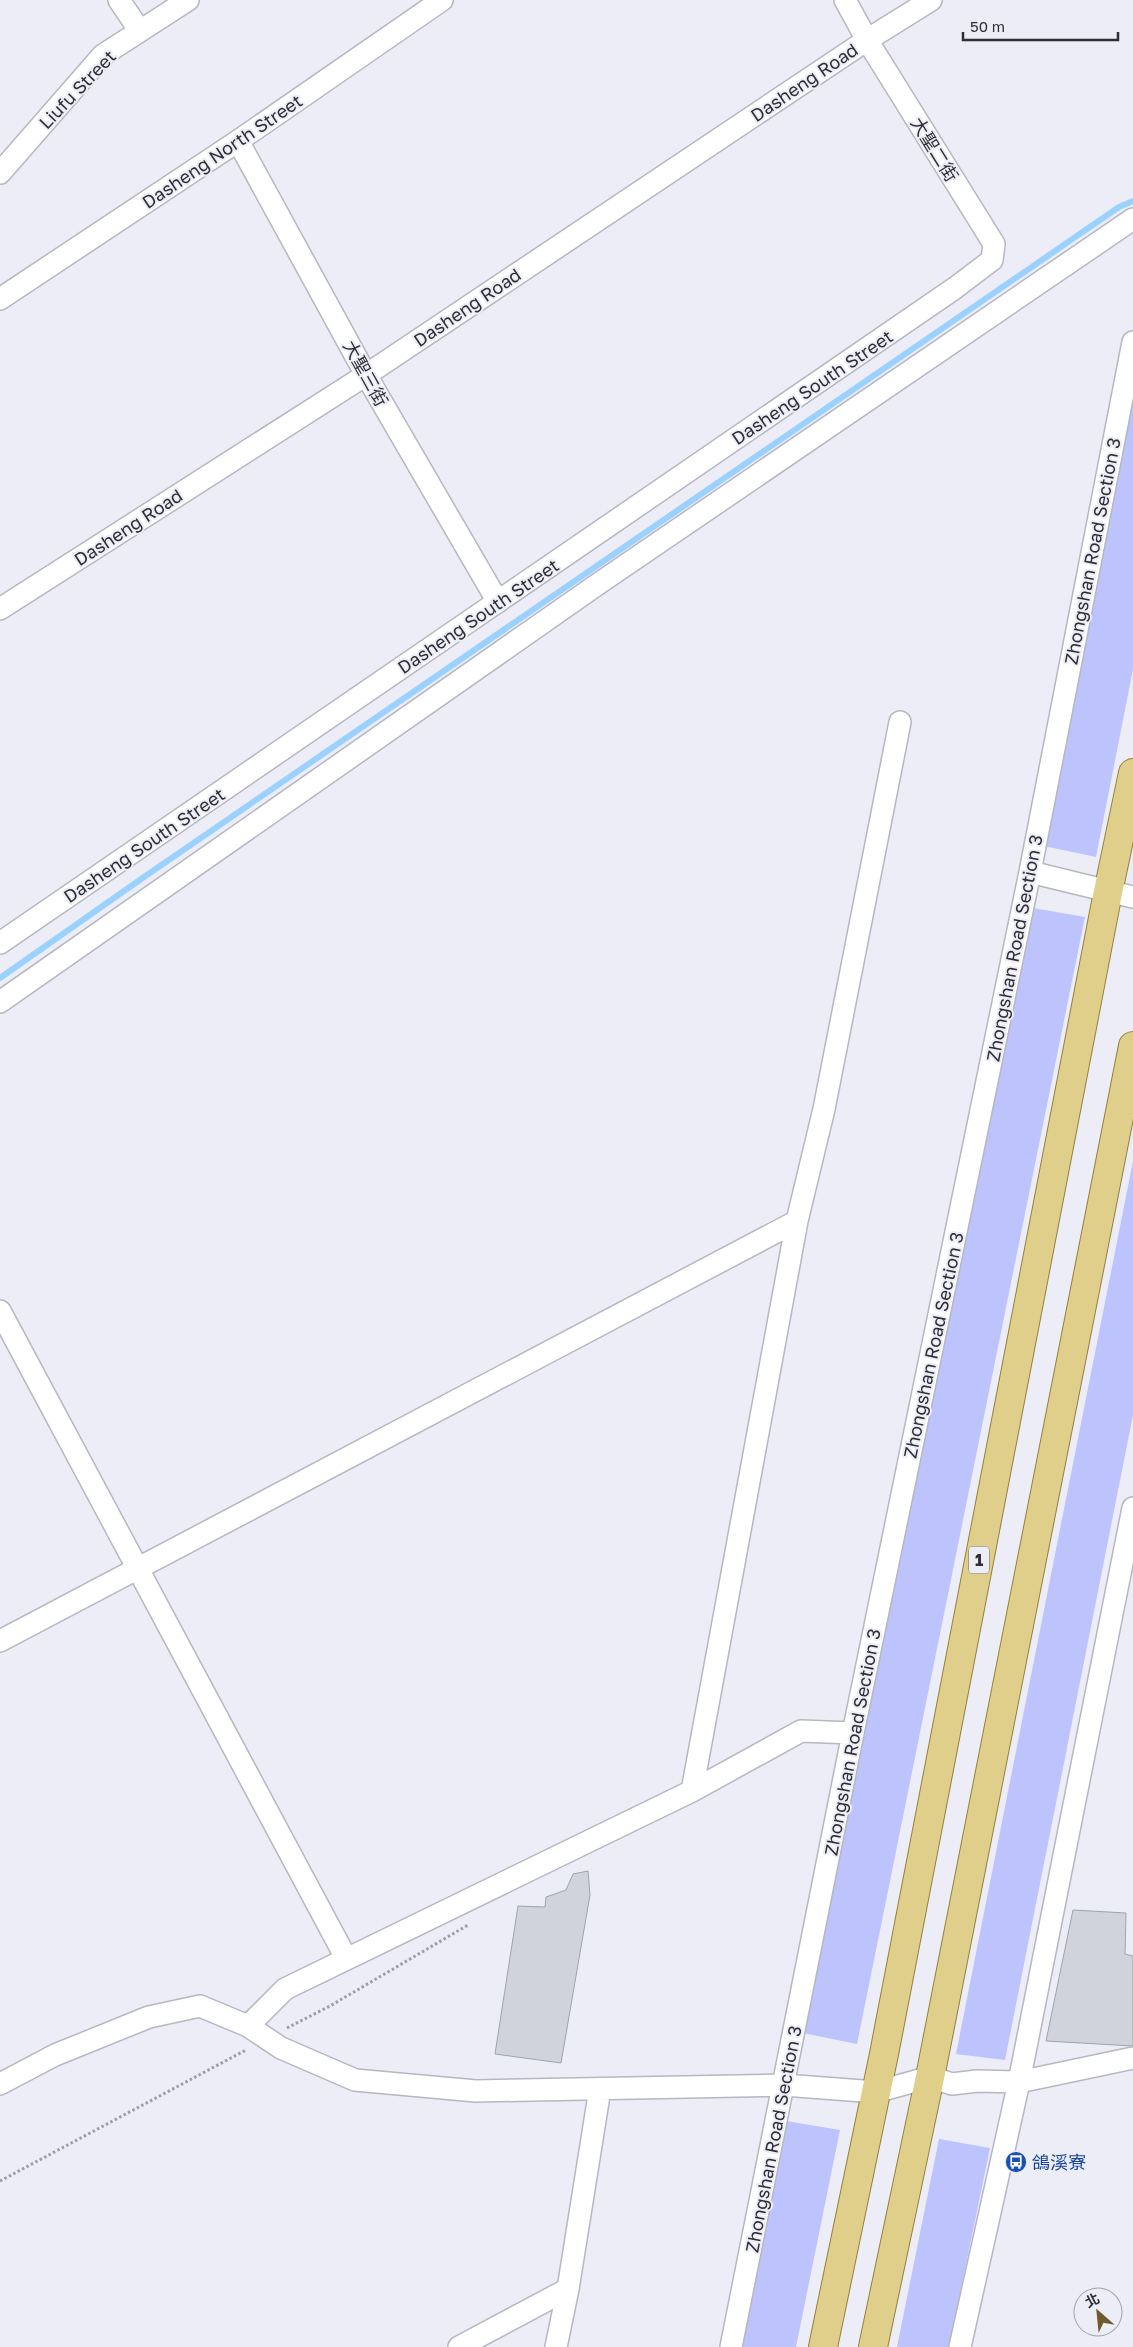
<svg xmlns="http://www.w3.org/2000/svg" width="1133" height="2347" font-family="'Golos Text','Noto Sans TC',sans-serif">
<rect width="100%" height="100%" fill="#ecedf7"/>
<path fill="#bcc3fd" d="M1133,383V669L1096,857L1044,846Z
M1033,908L1085,917L857,2044L803,2033Z
M1133,1161V1415L1005,2060L956,2054Z
M786,2121L840,2130L796,2347H740Z
M939,2139L990,2148L949,2347H897Z"/>
<g fill="none" stroke-linecap="round" stroke-linejoin="round">
<path stroke="#9bd1fd" stroke-width="6" d="M0,978L144,877L1119,207L1133,201"/>
</g>
<path fill="#d1d3dc" stroke="#a1a2ab" d="M588,1871L590,1895L561,2063L495,2054L518,1906L545,1907L546,1897L566,1890L573,1874Z
M1073,1910L1126,1913L1125,1954L1133,1956V2046L1046,2041Z"/>
<g fill="none" stroke-linecap="round" stroke-linejoin="round">
<g stroke="#b6b7c0" stroke-width="24">
<path id="minor" d="M119,0L140,31
M238,141L366,375L498,602
M0,173L103,55L188,0
M0,299L238,141L442,0
M0,609L366,375L867,40L931,0
M1030,872L1133,897
M0,943L955,288L992,260L994,244L867,40L845,0
M0,1002L598,584L1133,219
M0,1311L346,1958
M0,1641L797,1221
M692,1791L797,1221L824,1109L900,722
M248,2026L285,1989L692,1791L801,1731L853,1733
M0,2084L55,2055L149,2017L200,2006L248,2026L281,2048L355,2080L476,2091L784,2085L876,2092L930,2077L952,2084L977,2081L1019,2082L1133,2058
M459,2347L568,2289
M556,2347L568,2289L600,2089
M731,2347L853,1733L1030,872L1133,342
M960,2347L1019,2082L1133,1508"/>
</g>
<g stroke="#94813a" stroke-width="30">
<path id="major" d="M823,2347L884,2054L1108,892L1133,773
M873,2347L930,2077L1133,1046"/>
</g>
<path stroke="#9d9ea5" stroke-width="3" stroke-dasharray="2.5 2.5" stroke-linecap="butt" d="M287,2028L330,2006L468,1925
M0,2181L246,2050"/>
<use href="#minor" stroke="#fff" stroke-width="21"/>
<use href="#major" stroke="#e0ce8b" stroke-width="28"/>
</g>
<defs>
<g id="bus-disc" transform="scale(1.125)"><circle r="9.5" fill="#1a4fb4" stroke="#ecedf7"/><path d="M-5-6H5V4H4V6H2V4H-2V6H-4V4H-5ZM-3.5-4V0h7V-4ZM-3.5 1.2v1.5H-2V1.2ZM2 1.2v1.5H3.5V1.2Z" fill="#fff"/></g>
</defs>
<g fill-rule="evenodd">
<use href="#bus-disc" x="1016" y="2162"/>
</g>
<g text-anchor="middle" dominant-baseline="central" stroke-width="4" stroke-linejoin="round" paint-order="stroke">
<rect fill="#ecedf7" stroke="#68686e" stroke-width="1" x="969" y="1546.5" width="20" height="27" rx="4"/>
<g font-size="16" font-weight="bold" fill="#2f2f33">
<text x="979" y="1560">1</text>
</g>
<g font-size="18" fill="#2f2f33" stroke="#ecedf7">
<text transform="translate(804 82) rotate(-34)">Dasheng Road</text>
<text transform="translate(77 89) rotate(-46)">Liufu Street</text>
<text transform="translate(935 149) rotate(58)">大聖二街</text>
<text transform="translate(222 151) rotate(-34)">Dasheng North Street</text>
<text transform="translate(467 307) rotate(-34)">Dasheng Road</text>
<text transform="translate(366 373) rotate(61)">大聖三街</text>
<text transform="translate(812 387) rotate(-34)">Dasheng South Street</text>
<text transform="translate(128 527) rotate(-33)">Dasheng Road</text>
<text transform="translate(1092 551) rotate(-79)">Zhongshan Road Section 3</text>
<text transform="translate(478 616) rotate(-34)">Dasheng South Street</text>
<text transform="translate(144 845) rotate(-34)">Dasheng South Street</text>
<text transform="translate(1014 948) rotate(-79)">Zhongshan Road Section 3</text>
<text transform="translate(933 1345) rotate(-78)">Zhongshan Road Section 3</text>
<text transform="translate(852 1742) rotate(-79)">Zhongshan Road Section 3</text>
<text transform="translate(773 2139) rotate(-79)">Zhongshan Road Section 3</text>
</g>
<g font-size="18" fill="#164399" stroke="#ecedf7" text-anchor="start">
<text x="1032" y="2162">鴿溪寮</text>
</g>
</g>
<g transform="translate(1098 2312) rotate(333)"><circle r="24" fill="#ecedf7" stroke="#a0a1a9"/>
<path d="M0-4L9 19L0 12L-9 19Z" fill="#6f5b2a"/>
<text y="-8" font-size="14" font-weight="bold" text-anchor="middle" fill="#2f2f33">北</text>
</g>
<path d="M963 32v8h155v-8" fill="none" stroke="#2f2f33" stroke-width="2.5"/>
<text x="970" y="32" font-size="15" fill="#2f2f33" stroke="#ecedf7" stroke-width="4" paint-order="stroke">50 m</text>
</svg>
